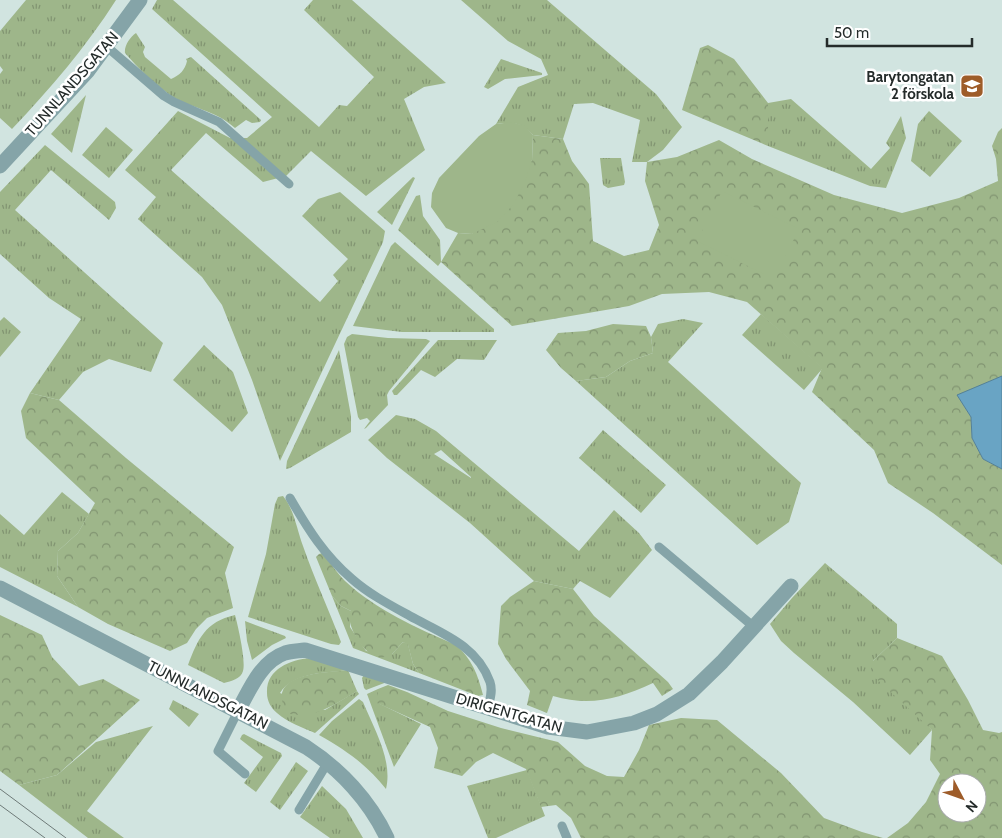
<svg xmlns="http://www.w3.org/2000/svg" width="1002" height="838" font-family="Cabin,sans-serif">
<defs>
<pattern id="grass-tufts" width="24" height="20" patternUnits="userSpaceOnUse" patternTransform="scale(1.25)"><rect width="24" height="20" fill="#9eb68a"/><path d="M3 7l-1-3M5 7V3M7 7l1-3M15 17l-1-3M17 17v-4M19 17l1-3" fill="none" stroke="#819471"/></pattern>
<pattern id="forest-crowns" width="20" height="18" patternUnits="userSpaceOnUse" patternTransform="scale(1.25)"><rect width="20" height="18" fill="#9eb68a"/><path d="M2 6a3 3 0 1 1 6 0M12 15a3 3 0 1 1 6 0" fill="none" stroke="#819471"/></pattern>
</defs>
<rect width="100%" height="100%" fill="#d1e4e0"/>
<path fill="url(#grass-tufts)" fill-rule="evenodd" d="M26,0H116C86,47 50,89 12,129L0,118V74L3,70L0,66V31Z
M157,0H173L319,127L339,105L347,106L374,77L304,10L313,0H352L446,83L424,87L404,99L425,150L366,196L311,151L286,176L263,182L206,133L171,170L320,302L338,281L333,275L348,259L302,216L318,199L340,192L385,231L383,242L280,461L252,380L222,305L202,277L138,219L156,197L125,170L178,111L230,138H247L272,117L152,9Z
M461,0H547L656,94L682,127L663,150L647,162H632L640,120L593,103L574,104L563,139L533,135C521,122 513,122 496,124L518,87L548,75L541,59L508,41Z
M136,33L145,47L143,52L145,57L171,79C180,75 185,70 187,61L186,59L191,57L261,120L260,122L252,123L246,120L235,128C214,109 191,109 170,95C153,83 138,68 125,53C124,46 130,37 136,33Z
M501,59L542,73V75L505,79L488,89L484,87Z
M86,95L72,153L51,134Z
M791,99L871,169L890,148L886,143L901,116L906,138L886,188L870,186L768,146V103Z
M929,111L962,141L930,177L911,161L918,124Z
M106,127L133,150L109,178L82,155Z
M45,145L115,202L116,208L109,220L51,170L15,210L163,343L151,372L109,359L83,372L59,400L30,393L81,319L49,298L0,254V192Z
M600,158H621L625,182L624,185L608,188L603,185Z
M413,177L415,178L392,225L377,212Z
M420,195L423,216L440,240L441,262L438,266L398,230L416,196Z
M395,242L494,329V332H402L353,326L391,246Z
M761,314L823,368L804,390L742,335Z
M4,317L21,332L0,357V321Z
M683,319L703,323L668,362L801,483L789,522L757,545L576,381L606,377L630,361L653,353L651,337L658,324Z
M352,334L388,338L426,339L430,341L389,391L387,395L388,405L366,428L364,429L370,421L367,418L360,420L358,417L344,344L347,337Z
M438,340H497L484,360L457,359L435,377L421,370L397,395H394L392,391Z
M204,345L233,372L248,413L232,432L173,380Z
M339,350L351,416V432L290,468L286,469L287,461Z
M396,415L415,419L436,431L579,551L614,510L639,533L652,550L610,598L580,581L573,589L534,581L470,523L387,458L368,440ZM441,450L471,477V478L434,454Z
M603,430L666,485L641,513L579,458Z
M62,492L89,514L78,533L58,551L57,576L78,607L0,567V514L24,535Z
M283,496C294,509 297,530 303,546C314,578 329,610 341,642L339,645L331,644L248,617L266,554L275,504L278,497Z
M825,563L897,624V638L873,661L932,730L910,755L853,702L794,653L781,641L770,624L792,598Z
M332,596L341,606L351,611L350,627L366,651L392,654L403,642L408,644L413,664L419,673L353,648Z
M235,615C238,626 246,661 243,671C241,679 231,681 224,683L188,665C198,639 205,622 235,615Z
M245,621L285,636L286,638L272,645L252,660L247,641Z
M310,658L348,670C326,673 293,672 280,693L325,710L357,691L359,694L315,733C303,728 287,722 277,713C271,708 267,701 267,693C266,669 290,660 310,658Z
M364,675L387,682L366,690L364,688L362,678Z
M378,689V703L421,724L394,767L367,694Z
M359,699L363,702C374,729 393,760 386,789C366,764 347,751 319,735L332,721Z
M173,700L199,714L189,727L169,709Z
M153,726L87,811L124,838H88L19,785L57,775L96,742Z
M244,734L281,753L282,756L256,792L244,783L263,757L240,739L242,735Z
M296,762L308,771L280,810L270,802Z
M527,770L545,816L496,838H488L467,786Z
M322,786L346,809L363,838H330L300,817Z"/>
<path fill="url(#forest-crowns)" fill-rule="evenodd" d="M708,45L734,59L768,103V146L682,110L700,48Z
M1002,128V376L958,396L971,417L972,438L983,459L1002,469V565L933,513L888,483L874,450L812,392L822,368L747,302L709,292L662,294L629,306L512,326L441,262L458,233L472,234L532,160L533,135L563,139L572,161L589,184L593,241L624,256L649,250L659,225L645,181L647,162L677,157L719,140L752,159L834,195L902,213L959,198L998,181L996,159L992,146L998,132Z
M613,324L646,326L651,337L653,353L630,361L606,377L576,381L561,368L546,350L558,333L586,331Z
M30,393L59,400L126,458L234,547L225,573L233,608L207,618L196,629L187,643L170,651L108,624L78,607L57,576L58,551L78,533L95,503L26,438L21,411Z
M323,553C330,562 336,572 345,581C376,610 417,628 456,645C472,659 478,675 483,695L478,696L419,673L413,664L408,645L403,642L392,654L381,658C376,656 370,654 366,650C358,643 345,621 351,611L341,606L332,596L316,557L319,554Z
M534,581L573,589L594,616L668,682L673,689L662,696L653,683C618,699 590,707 553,696L547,713L527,705L530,691L506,659L498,644L501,606L510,597Z
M0,615L42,635L52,657L79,686L103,679L140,700L57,775L19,785L0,771Z
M897,638L942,656L968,700L983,730L999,733L1002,732V838H887L908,823L926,802L940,774L930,760L932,730L870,673L873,661ZM947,783H977V813H947Z
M348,670L357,691C337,703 312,721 287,713C264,673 322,673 348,670Z
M388,685L407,692L448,711L501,728L558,742L585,766L607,776L624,777L639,750L649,725L681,718L717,720L781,773L824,818L862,832L883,838H581L571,818L556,805L541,807L526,769L493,753L476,762L462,776L434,768L438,748L430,727L377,703L378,689Z"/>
<path fill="#9eb68a" d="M512,122L525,126L533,135L532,160L525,182L513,205L497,222L472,234L458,233L446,228L431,207L432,193L439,178L479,136L496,124Z
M722,191L799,229L774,279L697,241Z"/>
<path fill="#69a4c4" stroke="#548096" d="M1002,376V469L983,459L972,438L971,417L957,395Z"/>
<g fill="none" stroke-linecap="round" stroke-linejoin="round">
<path stroke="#85a4a8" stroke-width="9" d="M106,46L164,96L174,102L219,122L289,184
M290,498C308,529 324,555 352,579C369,594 390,605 410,616C441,633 477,645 490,682C493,691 490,699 488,708
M659,547L754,627
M238,711L218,751L245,774
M299,810L328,762
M562,826L567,838"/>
<path stroke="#85a4a8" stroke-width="15" d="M0,166L87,72L140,0
M0,588L306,747C340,769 370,801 387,838
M238,711C249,691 261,661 285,653C292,651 299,651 305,650L548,727L587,732L634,723L657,714L689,694L722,662L791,586"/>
<path stroke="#6e7a78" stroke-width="1" d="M0,789L66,838
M0,805L45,838"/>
</g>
<defs>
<g id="school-square" transform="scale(1.25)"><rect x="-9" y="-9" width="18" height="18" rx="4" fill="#9e5c29" stroke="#fff"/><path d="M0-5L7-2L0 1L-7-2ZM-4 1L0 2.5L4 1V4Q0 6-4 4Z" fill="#fff"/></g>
</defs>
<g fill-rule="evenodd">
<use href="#school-square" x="972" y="86"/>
</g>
<g text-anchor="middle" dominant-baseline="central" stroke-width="5" stroke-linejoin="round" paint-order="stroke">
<g font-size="15" font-weight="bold" fill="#242b2a" stroke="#fff" text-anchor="end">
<text x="954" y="77">Barytongatan<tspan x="954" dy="17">2 förskola</tspan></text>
</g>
<g font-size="15" fill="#242b2a" stroke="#fff">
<text transform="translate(72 84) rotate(-49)">TUNNLANDSGATAN</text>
<text transform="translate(208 695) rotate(27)">TUNNLANDSGATAN</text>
<text transform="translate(509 713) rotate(16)">DIRIGENTGATAN</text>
</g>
</g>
<g transform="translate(962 798) rotate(131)"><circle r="24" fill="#ffffff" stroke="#a7aaaa"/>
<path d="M0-4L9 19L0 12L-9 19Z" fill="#9e5c29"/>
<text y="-8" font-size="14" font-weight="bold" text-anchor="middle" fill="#242b2a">N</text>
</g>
<path d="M827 38v8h145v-8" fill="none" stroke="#242b2a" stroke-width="2.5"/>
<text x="834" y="38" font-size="15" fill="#242b2a" stroke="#ffffff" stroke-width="4" paint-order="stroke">50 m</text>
</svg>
